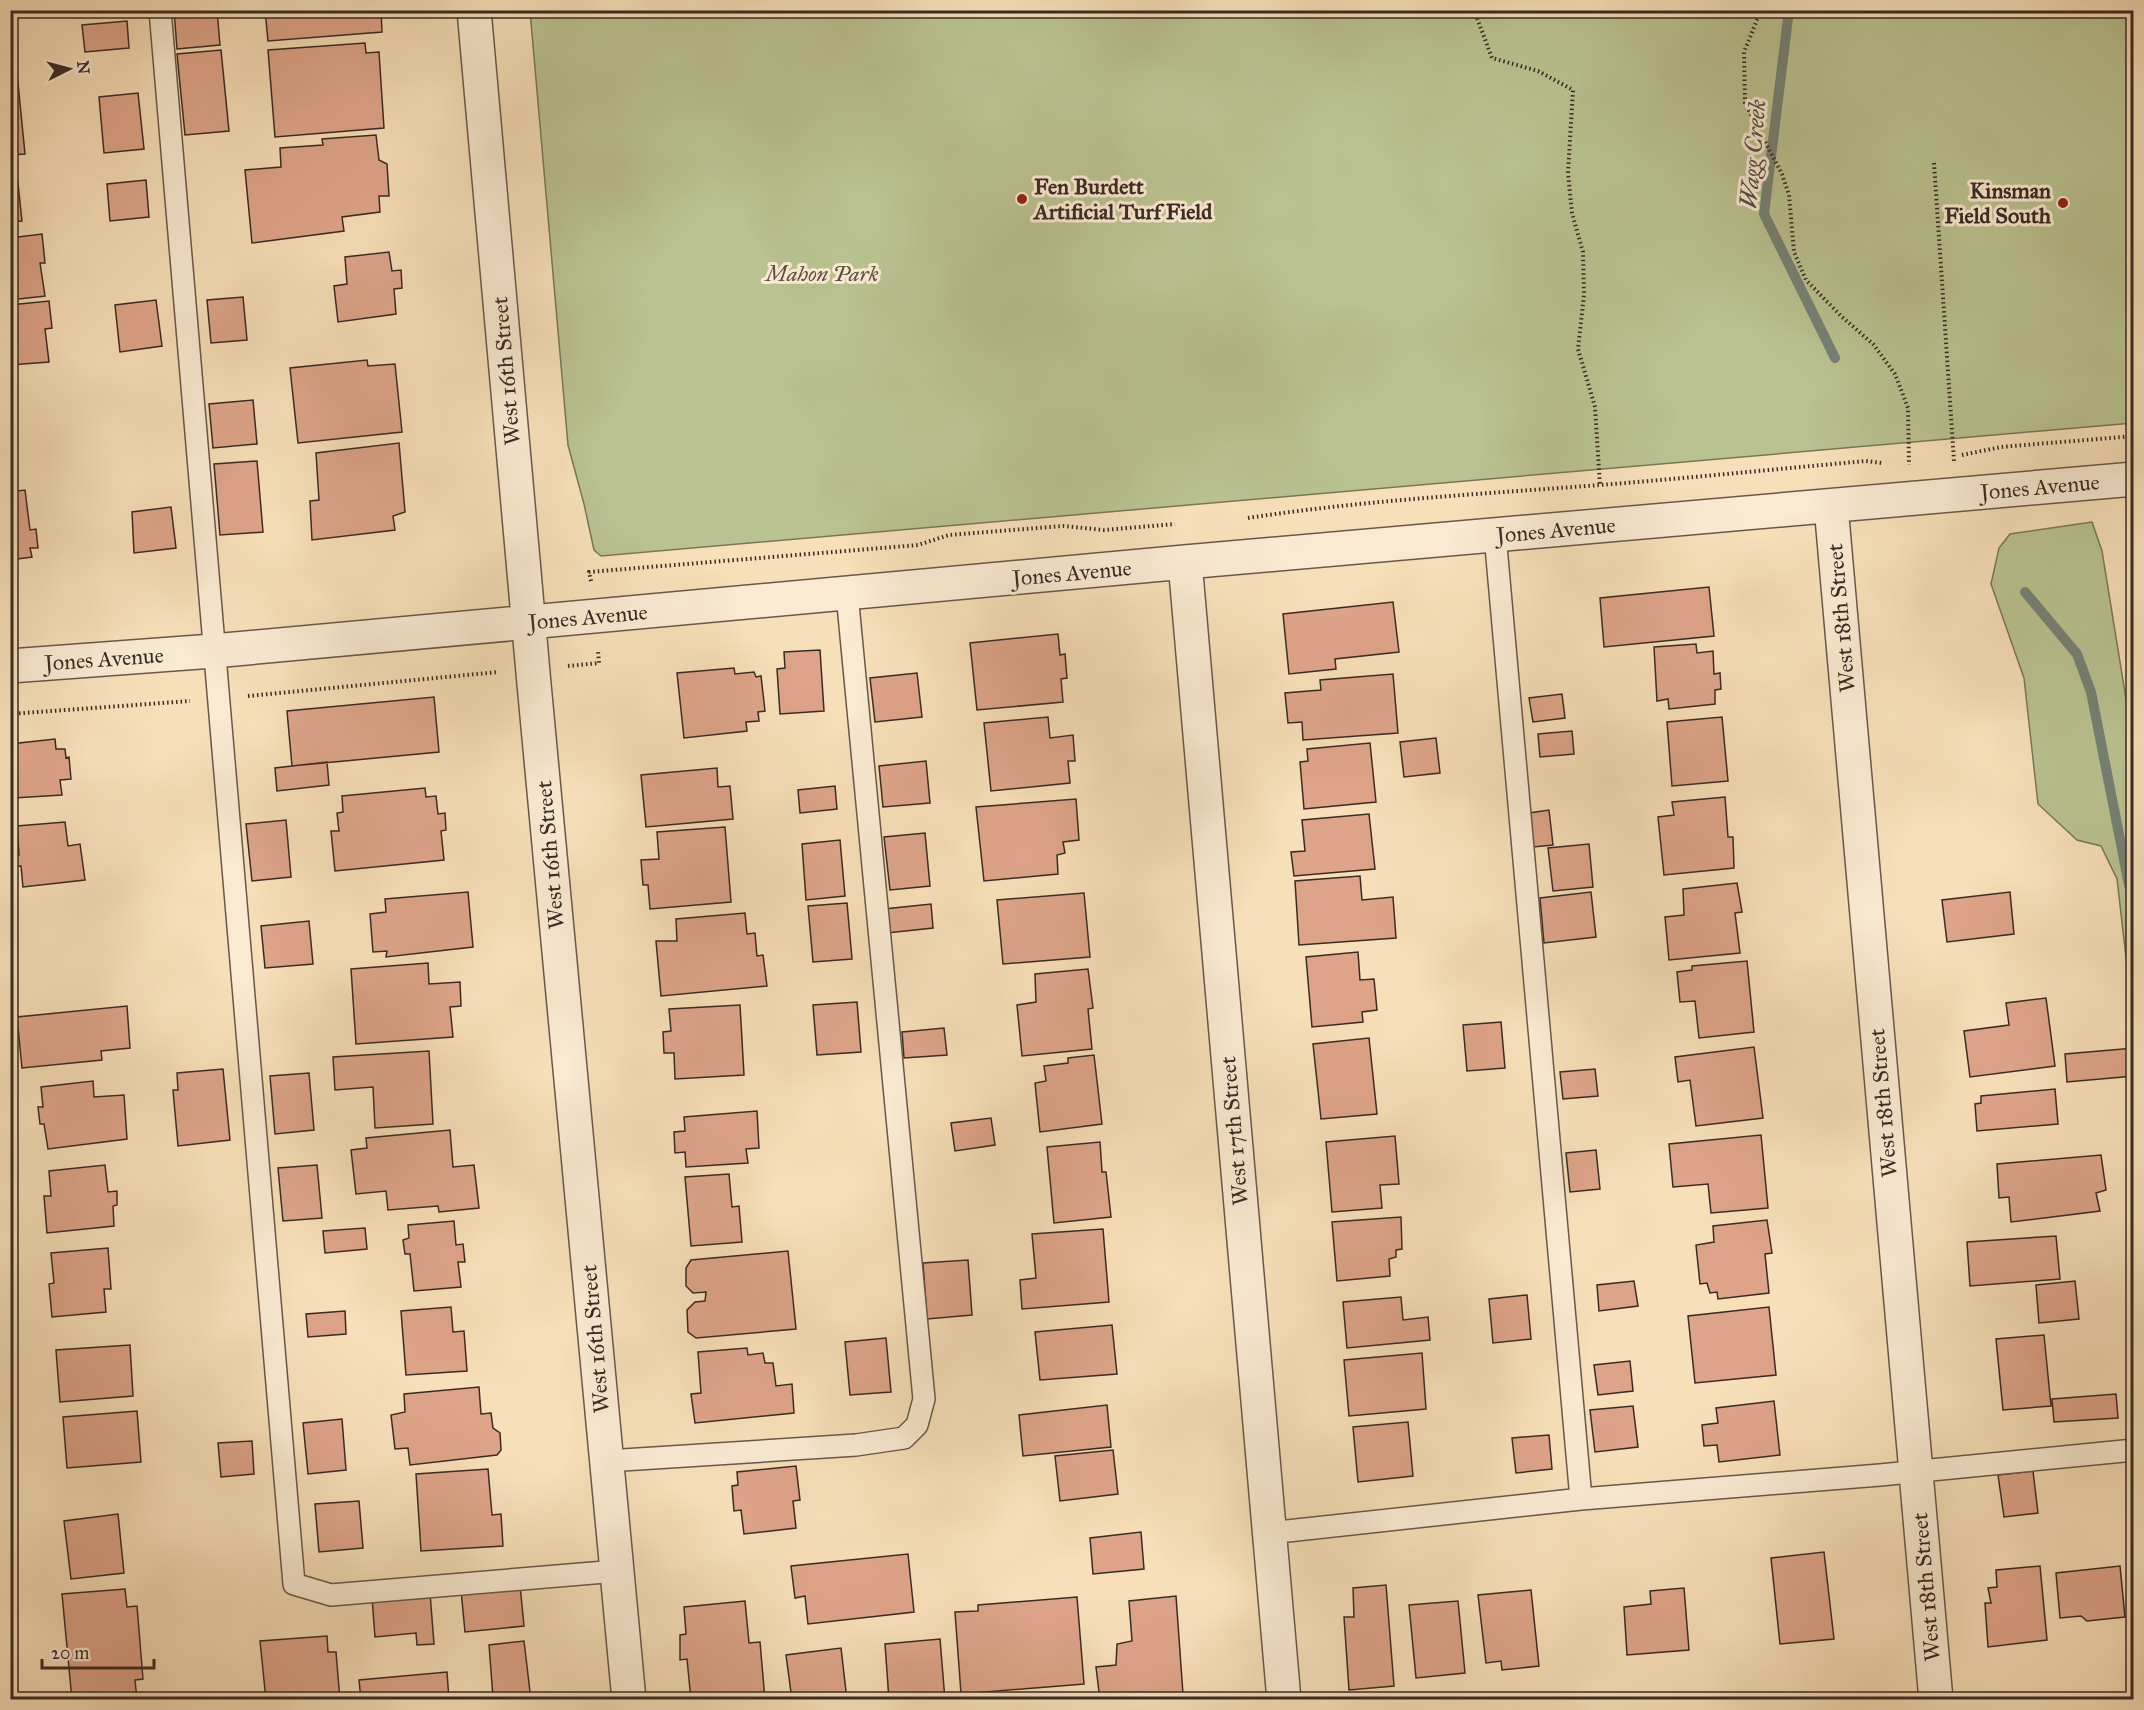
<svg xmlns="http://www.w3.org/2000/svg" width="2144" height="1710" font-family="'IM FELL Great Primer',serif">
<rect width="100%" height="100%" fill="#f7dfb9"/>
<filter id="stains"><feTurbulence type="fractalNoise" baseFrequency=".00333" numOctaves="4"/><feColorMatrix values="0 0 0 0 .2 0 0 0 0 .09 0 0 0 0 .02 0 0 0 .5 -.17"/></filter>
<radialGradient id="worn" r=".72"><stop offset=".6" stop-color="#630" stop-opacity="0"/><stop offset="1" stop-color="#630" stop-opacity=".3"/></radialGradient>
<path fill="#bac291" stroke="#7a765a" stroke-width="1.5" d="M530,11H2133V423L601,556L594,550L584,504L568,445Z
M2092,522L2102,551L2133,742V972L2126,957L2117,879L2101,846L2077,840L2038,804L2024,678L1991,584L1999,548L2010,534Z"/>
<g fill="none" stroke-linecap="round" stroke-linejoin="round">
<path stroke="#768275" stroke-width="10" d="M1789,10L1764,214L1835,358
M2025,592L2077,654L2091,692L2129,885L2134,898"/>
</g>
<path fill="#dea48a" stroke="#3b2a24" stroke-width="1.5" d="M174,10H217L220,45L177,49Z
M265,10H381L382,32L268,41Z
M127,21L129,48L85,52L82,25Z
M365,43L366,53L379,52L384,128L275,137L268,50Z
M221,50L229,131L185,135L177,54Z
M10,73H17L25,154L10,155Z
M138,93L144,149L104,153L99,97Z
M376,135L379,160L387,164L389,196H379L380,212L342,217L344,231L252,243L245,170L281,167L280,148L323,145L322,139Z
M10,174H17L22,221L10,222Z
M146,180L149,217L110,221L107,184Z
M42,234L45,263H40L45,296L10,300V238Z
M389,252L392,271L401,270L402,288L394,289L396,314L338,322L334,286L347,284L345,257Z
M243,297L247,340L211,343L207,300Z
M156,300L162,346L120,352L115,305Z
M49,301L52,328L45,329L49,362L10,365V305Z
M367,360L368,366L395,364L402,432L298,443L290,368Z
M253,400L257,444L213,448L209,404Z
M399,443L405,512L393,516L395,530L312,540L310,501L319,500L316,453Z
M257,461L263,532L220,535L214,464Z
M25,490L30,530L36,529L38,548H30L32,557L10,560V492Z
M171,507L176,548L134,553L132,512Z
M1709,587L1714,636L1604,647L1600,598Z
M1393,602L1399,652L1335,659L1336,669L1289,674L1283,614Z
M1058,634L1060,655L1065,654L1067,678L1061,679L1063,702L977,710L970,643Z
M1696,644L1697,653L1713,651L1714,674L1720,673L1721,689L1715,690V704L1669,709L1668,699L1657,701L1654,647Z
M820,650L824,711L780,714L777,669L785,668L784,652Z
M734,668L735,674L754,672L756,677L761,676L765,711L758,712L759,721L746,722L747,731L684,738L677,673Z
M917,673L922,717L875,722L870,678Z
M1393,674L1398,733L1303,740L1302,722L1288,723L1285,693L1321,690L1320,680Z
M1562,694L1565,718L1533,722L1529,698Z
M434,697L439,752L292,766L287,711Z
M1048,717L1050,738L1073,735L1075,761H1068L1070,783L991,791L984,723Z
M1722,717L1728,781L1672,786L1667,722Z
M1572,731L1574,754L1540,757L1538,734Z
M1436,738L1440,773L1404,777L1400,742Z
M55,739L56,749H65L66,758L69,757L71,779L60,780L62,795L14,798L10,744Z
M1370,743L1376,802L1304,809L1300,762L1308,761L1307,749Z
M926,761L930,803L883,807L879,766Z
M327,762L329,785L277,791L275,768Z
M717,768L718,787L730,786L733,819L646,827L641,775Z
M835,786L837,809L800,813L798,790Z
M425,788L426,797L436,796L438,814L445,813L446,830L441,831L444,860L335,871L331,831H339L337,813L343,812L342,796Z
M1725,797L1728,837H1733L1734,868L1664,875L1658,817L1674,815L1672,802Z
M1076,799L1079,840L1063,842L1065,853L1057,855L1058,874L984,881L976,807Z
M1549,810L1553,845L1533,847L1529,813Z
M1369,814L1375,869L1294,876L1291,852L1305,851L1302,820Z
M286,820L291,877L252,881L246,824Z
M65,822L68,846L80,844L85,880L23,887L21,866L11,867V855H19L17,826Z
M725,827L731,902L650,909L648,885H643L641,860L659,859L657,832Z
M925,833L930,886L890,890L884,837Z
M840,840L845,896L806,900L802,844Z
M1589,844L1593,887L1553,891L1548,848Z
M1360,876L1362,900L1393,897L1396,938L1299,945L1295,881Z
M1737,883L1742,912L1735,913L1740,953L1669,960L1665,917L1684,915L1683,889Z
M468,892L473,947L386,957L387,951L373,952L370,914L386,912L385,899Z
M1591,892L1596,937L1544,943L1540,898Z
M2010,892L2014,934L1947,942L1942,900Z
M1084,893L1090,957L1003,964L997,900Z
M847,903L852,959L813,962L808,906Z
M931,904L933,928L887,933L884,909Z
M745,913L747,934L755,933L757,956L763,955L767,986L661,996L656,941H677L676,919Z
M309,921L313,964L265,968L261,926Z
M1358,952L1360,980L1374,979L1377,1010L1362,1012L1363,1022L1312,1027L1306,957Z
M1747,961L1754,1032L1699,1038L1695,1001L1680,1002L1677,972L1692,970V966Z
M428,963L429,984L460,982L461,1006L450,1007L453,1037L356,1044L351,969Z
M1088,969L1093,1008L1088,1009L1092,1049L1022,1056L1017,1005L1036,1002L1035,974Z
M2046,998L2055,1066L1970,1077L1964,1031L2009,1025L2006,1003Z
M857,1002L861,1052L817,1055L813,1005Z
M740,1005L744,1075L675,1079L674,1053H664L663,1032L671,1031L669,1009Z
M127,1006L130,1048L101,1051L102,1060L22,1068L17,1017Z
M1501,1022L1505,1068L1467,1071L1463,1025Z
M944,1028L947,1055L904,1058L902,1032Z
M1369,1038L1377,1114L1321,1119L1313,1044Z
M1754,1047L1763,1118L1696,1126L1690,1080L1678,1082L1675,1057Z
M2134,1048V1076L2067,1082L2065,1054Z
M429,1051L433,1124L375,1128L373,1087L335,1090L333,1057Z
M1094,1055L1102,1124L1040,1132L1035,1083L1046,1081L1044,1066L1068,1063V1058Z
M223,1069L230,1140L178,1146L173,1090H178L177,1073Z
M1595,1069L1598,1096L1563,1099L1560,1072Z
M309,1073L314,1130L275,1134L270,1076Z
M93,1081L94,1097L124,1095L127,1139L48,1149L44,1124H40L38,1107H43L41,1087Z
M2055,1089L2058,1124L1977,1131L1975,1104L1981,1103V1096Z
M757,1111L759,1148L746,1149L748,1163L686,1167L685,1152L675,1153L674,1132L685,1131L684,1117Z
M991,1118L995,1145L955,1151L951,1123Z
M450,1130L453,1167L474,1165L479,1208L439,1212L438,1206L388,1210L386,1191L356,1194L351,1150L367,1148L366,1138Z
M1761,1135L1768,1208L1711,1213L1708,1184L1673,1187L1669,1144Z
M1395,1136L1399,1184L1380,1185L1382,1208L1332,1212L1326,1142Z
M1100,1142L1102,1172H1106L1111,1217L1054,1223L1047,1147Z
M1596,1150L1600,1189L1570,1192L1566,1153Z
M2101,1155L2106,1190L2096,1193L2100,1211L2011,1222L2009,1197L1999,1198L1997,1164Z
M105,1165L108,1192L117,1191V1205L113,1206L114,1226L47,1233L44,1196H51L49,1171Z
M317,1165L322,1218L283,1221L278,1168Z
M729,1174L732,1207L739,1206L742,1242L691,1246L685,1177Z
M1401,1217L1402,1249L1396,1250V1257L1389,1259L1390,1276L1337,1281L1332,1222Z
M1767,1220L1772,1253L1765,1254L1769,1293L1718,1299L1717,1292L1710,1293L1707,1283L1700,1284L1696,1245L1714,1242L1713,1226Z
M454,1221L456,1245L463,1244L465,1262H458L461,1287L414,1291L410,1254H405L403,1240L409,1238L408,1225Z
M365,1228L367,1249L325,1253L323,1231Z
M1103,1229L1109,1302L1022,1309L1020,1280L1036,1278L1032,1234Z
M2056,1236L2060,1279L1970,1286L1967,1242Z
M108,1248L111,1289H104L106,1312L52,1317L49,1284L54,1283L51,1253Z
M788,1251L796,1329L696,1338L688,1332L687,1310L695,1302L705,1301L706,1292L693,1293L686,1286V1268L691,1260Z
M968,1260L972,1315L927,1319L923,1263Z
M1634,1281L1638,1306L1599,1311L1597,1285Z
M2075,1281L2079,1319L2039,1323L2036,1285Z
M1527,1295L1531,1339L1493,1343L1489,1299Z
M1401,1297L1403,1320L1428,1317L1430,1340L1347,1348L1343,1302Z
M451,1307L453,1332L464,1331L467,1371L406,1375L401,1311Z
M1769,1307L1776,1375L1695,1383L1688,1316Z
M345,1311L346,1334L308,1337L306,1314Z
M1112,1325L1117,1374L1040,1380L1035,1332Z
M2044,1335L2051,1406L2003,1410L1996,1339Z
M886,1338L891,1392L850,1395L845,1342Z
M130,1345L133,1396L60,1402L56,1350Z
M747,1348L748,1355L763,1353L765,1363H773L776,1386L792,1384L794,1413L695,1423L691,1394L701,1393L698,1352Z
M1422,1353L1426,1409L1349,1416L1344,1360Z
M1630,1361L1633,1391L1598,1395L1594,1365Z
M479,1387L481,1414L491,1413L493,1428L500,1433L501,1450L497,1455L410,1465L408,1448L395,1449L391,1415L405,1412L404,1394Z
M2116,1394L2118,1418L2054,1422L2052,1399Z
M1774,1401L1780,1455L1719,1462L1717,1445L1704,1446L1702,1425L1718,1423L1716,1408Z
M1107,1405L1111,1447L1023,1456L1019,1415Z
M1633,1406L1638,1447L1595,1452L1590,1410Z
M137,1411L141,1462L67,1468L63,1417Z
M342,1419L346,1470L308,1474L303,1423Z
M1408,1422L1413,1476L1358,1482L1353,1427Z
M1549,1435L1552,1469L1516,1473L1512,1438Z
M252,1441L254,1474L221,1477L218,1443Z
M1113,1450L1118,1494L1060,1501L1055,1456Z
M796,1466L800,1500L793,1501L796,1528L744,1534L741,1510L734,1511L732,1486L738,1485L737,1472Z
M488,1469L492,1515L501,1514L503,1546L421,1551L416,1474Z
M2033,1471L2038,1513L2004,1517L1998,1475Z
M359,1501L363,1548L319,1552L315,1504Z
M118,1514L124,1573L71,1579L64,1521Z
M1141,1532L1144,1569L1093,1574L1090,1538Z
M1824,1552L1834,1639L1780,1644L1771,1558Z
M2129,1553H2134V1593Z
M908,1554L914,1612L808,1624L805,1596L795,1598L791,1566Z
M2040,1566L2047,1640L1988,1647L1985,1603H1991L1988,1588L1997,1587L1996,1570Z
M2120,1566L2125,1617L2087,1621L2081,1616L2060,1618L2056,1573Z
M520,1585L524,1626L465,1632L461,1590Z
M1386,1585L1394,1686L1349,1690L1344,1617H1354L1353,1588Z
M1684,1588L1689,1650L1627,1655L1624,1607L1651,1604L1650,1591Z
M125,1589L127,1607L137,1606L143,1679L135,1680L137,1700H72L62,1594Z
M1531,1590L1539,1666L1502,1670L1501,1661L1486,1663L1478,1595Z
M430,1593L434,1644L417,1645L416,1633L375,1637L372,1598Z
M1176,1596L1183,1694L1178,1700H1100L1096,1667L1116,1665L1117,1644L1132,1641L1129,1601Z
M1077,1597L1084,1684L961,1694L955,1612L978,1611V1605Z
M745,1601L749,1643L760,1642L765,1700H691L687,1659L680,1660V1635L686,1634L684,1607Z
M1458,1601L1465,1673L1416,1678L1409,1605Z
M327,1636L328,1652H336L340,1700H266L260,1641Z
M940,1639L945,1700H889L885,1644Z
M524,1641L531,1700H477L493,1697L489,1645Z
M841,1648L847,1700H792L786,1655Z
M447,1672L449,1700H361L359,1680Z"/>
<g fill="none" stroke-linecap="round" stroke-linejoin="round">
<g stroke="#6a5749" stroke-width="24">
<path id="lane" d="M160,10L294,1584L331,1595L617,1571
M607,1461L856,1445L904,1438L917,1425L924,1399L847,594
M1581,1499L1880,1475L2134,1450
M1269,1533L1581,1499L1495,535"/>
</g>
<g stroke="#6a5749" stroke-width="36">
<path id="street" d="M474,10L534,684L629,1700
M1831,506L1936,1700
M1185,562L1284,1700
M10,666L213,651L1185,562L2134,479"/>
</g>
<path stroke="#3b2a24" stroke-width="4" stroke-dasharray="1.5 3" stroke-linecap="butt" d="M1474,10L1492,58L1538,71L1573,90L1568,173L1572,213L1583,252L1584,295L1578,349L1595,407L1600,486
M1777,10L1763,13L1757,20L1744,52L1745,103L1782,174L1789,195L1794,252L1806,280L1841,316L1873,344L1895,374L1908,408L1909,465
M1934,163L1954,461
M1962,455L2001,447L2134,436
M1248,518C1365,500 1482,494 1600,485C1689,478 1777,469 1866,461L1882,463
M591,581L589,572L918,545L949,535L1063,526L1104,530L1175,524
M568,666L599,663L598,651
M248,696L498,672
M10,714L190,701"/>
<use href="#lane" stroke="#faead2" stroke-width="21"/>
<use href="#street" stroke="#faead2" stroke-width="33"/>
</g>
<g fill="#8f2418" stroke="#faead2" stroke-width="2">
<circle cx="1022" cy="199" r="6"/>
<circle cx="2063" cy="203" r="6"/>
</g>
<g text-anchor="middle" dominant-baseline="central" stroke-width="6" stroke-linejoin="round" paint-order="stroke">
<g font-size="22" font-weight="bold" fill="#3b2a24" stroke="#faead2" text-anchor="start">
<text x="1034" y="186">Fen Burdett<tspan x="1034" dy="25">Artificial Turf Field</tspan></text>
<text x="2051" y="190" text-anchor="end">Kinsman<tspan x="2051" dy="25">Field South</tspan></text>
</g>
<g font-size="22" font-style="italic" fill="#5b503f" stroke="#faead2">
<text x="822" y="273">Mahon Park</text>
</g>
<g font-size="22" fill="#3b2a24" stroke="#faead2">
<text transform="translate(506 371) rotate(-95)">West 16th Street</text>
<text transform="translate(2040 487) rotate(-5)">Jones Avenue</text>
<text transform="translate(1556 530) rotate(-5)">Jones Avenue</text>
<text transform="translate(1072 573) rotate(-5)">Jones Avenue</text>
<text transform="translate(588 617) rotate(-5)">Jones Avenue</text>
<text transform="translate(1841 618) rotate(-95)">West 18th Street</text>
<text transform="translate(104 659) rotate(-4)">Jones Avenue</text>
<text transform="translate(550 855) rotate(-95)">West 16th Street</text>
<text transform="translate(1883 1103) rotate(-95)">West 18th Street</text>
<text transform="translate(1234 1131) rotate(-95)">West 17th Street</text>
<text transform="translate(595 1339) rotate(-95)">West 16th Street</text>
<text transform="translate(1926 1587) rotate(-95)">West 18th Street</text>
</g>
<g font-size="24" font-style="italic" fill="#544f46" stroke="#faead2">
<text transform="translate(1753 154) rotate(-85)">Wagg Creek</text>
</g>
</g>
<rect width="2144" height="1710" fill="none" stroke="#f7dfb9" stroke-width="36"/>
<rect x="12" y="12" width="2120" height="1686" fill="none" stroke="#3b2a24" stroke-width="3"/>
<rect x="18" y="18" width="2108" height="1674" fill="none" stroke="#3b2a24" stroke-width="1.5"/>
<g transform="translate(69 69) rotate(84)" stroke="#faead2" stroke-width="4.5" paint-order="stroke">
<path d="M0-4.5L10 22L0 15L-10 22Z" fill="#3b2a24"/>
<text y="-9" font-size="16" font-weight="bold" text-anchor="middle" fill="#3b2a24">N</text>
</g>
<path d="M42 1659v9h112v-9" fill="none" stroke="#3b2a24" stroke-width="3"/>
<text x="51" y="1659" font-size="18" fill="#3b2a24" stroke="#faead2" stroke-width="4.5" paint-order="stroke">20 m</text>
<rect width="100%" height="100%" filter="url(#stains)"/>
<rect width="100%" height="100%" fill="url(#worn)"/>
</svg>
